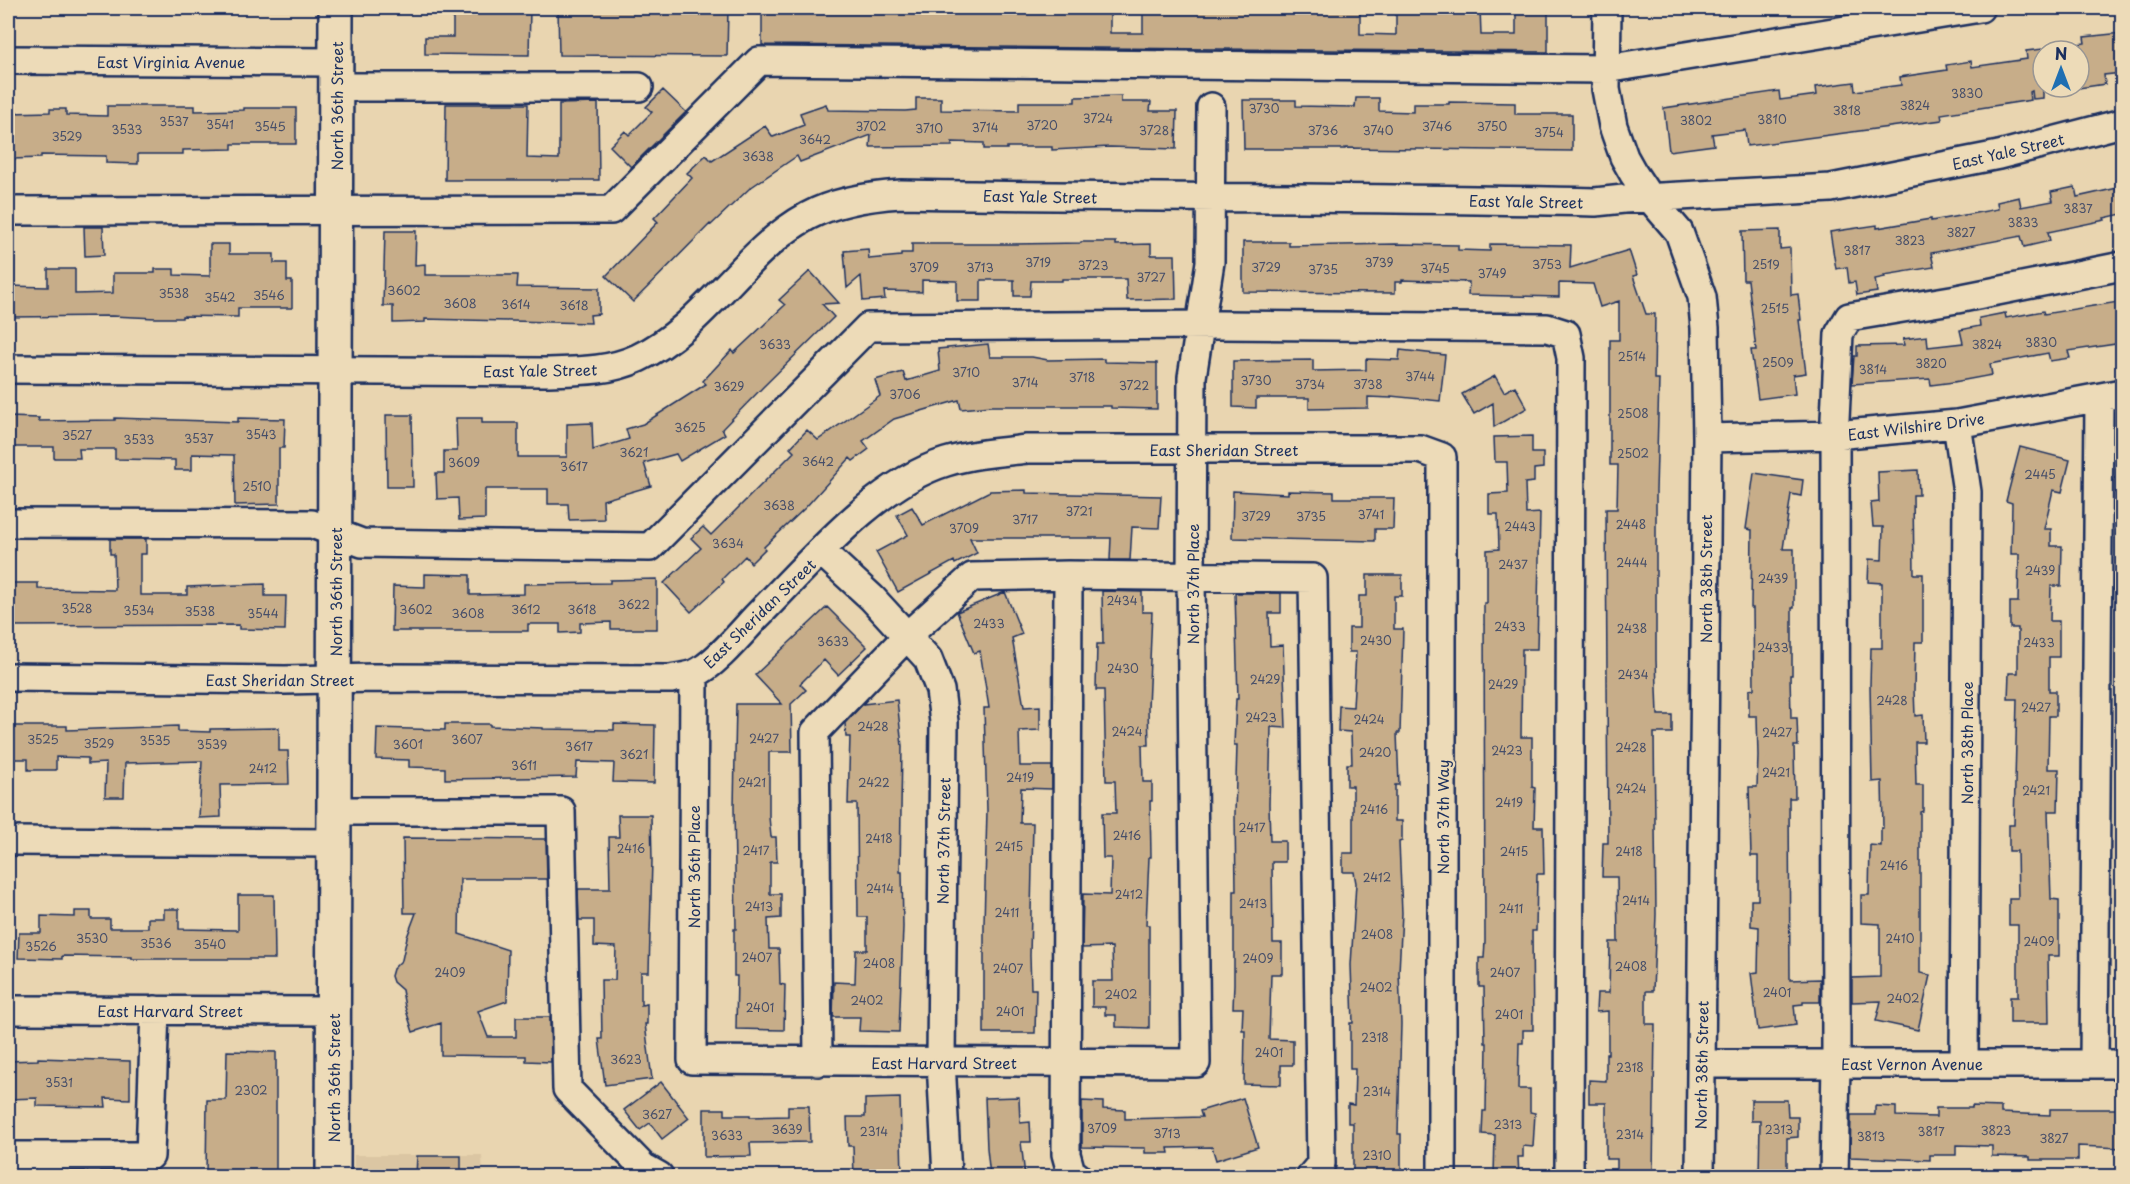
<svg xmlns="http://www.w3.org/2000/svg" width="2130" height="1184" font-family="'Playpen Sans',sans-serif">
<rect width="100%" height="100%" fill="#e9d5b0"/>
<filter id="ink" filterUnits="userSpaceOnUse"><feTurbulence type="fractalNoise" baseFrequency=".0167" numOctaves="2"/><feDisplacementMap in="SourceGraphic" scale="12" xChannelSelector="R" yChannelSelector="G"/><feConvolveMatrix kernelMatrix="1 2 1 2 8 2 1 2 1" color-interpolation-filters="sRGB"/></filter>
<g filter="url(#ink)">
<path fill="#dbc6a3" d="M354,1155H482L483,1176H354Z"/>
<path fill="#c7ad89" stroke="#1b2f5e" stroke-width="1.5" d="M453,8H530L529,55L425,54V37H453Z
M558,8H728L727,56L559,55Z
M762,8H1110V33H1143V8H1360V34L1396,35V8H1480L1481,35H1516V8H1548V52L762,45Z
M2122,33V73L2104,75L2105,84L2079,88V44L2085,43L2084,37Z
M2043,49V98L2033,99L2032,91L2030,92L2031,100L1941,114L1942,120L1747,146L1745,130L1712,134L1714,145L1669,151L1664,108L1779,91L1780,100L1817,95L1816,87L1854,82L1855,91L1901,85L1900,77L1947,70L1946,65L1971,61L1972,67L2027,59L2026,51Z
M663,90L686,112L631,167L610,146L625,131L629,135L652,112L646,107Z
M1121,96V102H1151L1150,111H1177L1176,149L1110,147L1052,150V147H1007V149H984V143L952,142V146L870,147L871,135L800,162L797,156L750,188L711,225L710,224L633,302L606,276L658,222L654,218L692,178L687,173L706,155L712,161L765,126L773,137L804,125L800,113L826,104L828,110L905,111L916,110V98H941V110L1019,111V102H1075V97Z
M1356,98H1379V111L1413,112V104H1449V102L1515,103V114H1572V151L1345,148V149H1244L1243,100H1296V106L1355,107Z
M598,103L599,180H445L446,104H528L527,158L559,159V104Z
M107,106H195V111L244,110V108H296V144H232V149L183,150V154H138V164L106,163V156L41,155V158L12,159L11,113L50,112V109H66V115L107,116Z
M2075,187L2077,197L2122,187V214L2104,218L2105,220L2048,232L2050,241L2024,247L2021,236L1931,253L1934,267L1884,275L1885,277L1875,279L1877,292L1857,295L1855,282L1849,283L1847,267L1836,269L1830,232L1877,225V228L1931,219V221L1998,209L1997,202L2019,197L2021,207L2053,201L2051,192Z
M84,227H103L104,255L85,256Z
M1780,230V249L1790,248L1791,295L1798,294L1801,320H1799L1806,373L1793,375L1795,394L1758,399L1751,350H1756L1748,280H1743L1742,231Z
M385,231H416L415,265L425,264V275H518L517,287L599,288V314L590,315L591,323L425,319V322L393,323V306H383Z
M1081,242H1116V245L1151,244V255H1175L1176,299L1127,300L1126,279H1062V281H1031L1030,296H1014V280H981V301H957V281L922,280V292L884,291L885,299L863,301L861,276L847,288L844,251L868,249L869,259L901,256V253H912V244H1014L1081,243Z
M1243,242H1289V246L1396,244L1458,245V250L1490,251V244L1571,245L1570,268L1629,250L1637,275L1633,276L1646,314H1655L1654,379H1659L1656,491V660L1658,715H1672V733H1654L1656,914L1653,991H1646V1024H1655L1653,1176H1617V1159H1606V1103H1589V1080L1606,1081V1054H1608V1011L1596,1012L1597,993H1609L1610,942H1618L1617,877H1602L1603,843H1608L1606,509H1617L1618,465H1610V340H1619V301L1600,307L1593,284L1559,283V297L1468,295L1469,282L1402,280V282H1395V293L1243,292Z
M210,244H229V254H274V263H287V281H292V308H238V317L182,316V318H156L112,316L8,317V286L48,287V269H75V294L113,293V273H155V269H174V275L210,276Z
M810,271L839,303L822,304L834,317L763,387L722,429L725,434L680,461L676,454L644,463L651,486L603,500L604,519L569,520L568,504H548V489H485V519L459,520L458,498L437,499L436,473H444V451H457L456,418H482V423H518V457H567V424L592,423L593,450L629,439L626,429L643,424L706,384L703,381L732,350L734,353L785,305L779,300Z
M2118,302L2122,343L2068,351L2070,358L2050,361L2048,353L1990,364L1992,375L1954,382L1931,385L1930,379L1852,384L1854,356H1857V346L1904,345L1903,339L1927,336L1928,347L1963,343L1960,330L1980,326L1979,318L2005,313L2006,318L2043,311L2044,314Z
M988,344L990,357H1032L1048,360L1104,359V362L1157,363V409L1111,408V406H991L961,409L959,400L894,419L863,441L869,449L853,461L850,458L805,508L764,547L765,549L751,563L745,556L722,579L724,582L691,612L664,583L701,548L691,538L703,527L711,535L794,452L790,448L807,430L818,440L880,396L875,380L903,372L906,381L940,371L938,349Z
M1400,350L1445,355L1440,401L1391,396V398L1368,397V408L1309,409V398H1256V408L1233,407V361L1313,360V371L1366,370V359L1399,360Z
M1495,376L1504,392L1515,386L1527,408L1494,427L1493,403L1474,414L1462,394Z
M386,415H412L413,487H387Z
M8,417L39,418L38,421L115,420V418L238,422V418L285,419L284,448H279V504L235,505L234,455L192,454V470H175V460L115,459V449H79L80,458H54V447H8Z
M1532,436V453H1543V468L1534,469V482L1525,483L1526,514L1540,513L1537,649H1522L1521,737H1532V787L1535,788L1534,827H1543L1544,874H1537L1536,931H1532L1533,1030H1523V1043H1519L1518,1089H1530V1112L1535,1113L1533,1147L1523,1146V1157H1518L1519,1176H1494L1495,1135L1482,1134L1483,1111H1486L1487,1043H1485L1484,987H1479V958H1484L1485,941L1484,603H1487V550L1499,549L1498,514H1489V494L1508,493L1507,462H1495L1494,437Z
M2020,447L2070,460L2062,492L2053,490L2044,529H2051V546H2062L2061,586H2051L2050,621H2059V657H2049V691H2056V716H2049L2048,769H2059L2058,811H2048L2051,899L2059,900V956H2048L2049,1023H2010V997H2018V925H2009V899H2018L2017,851H2009V825H2014L2017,699H2008L2009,673H2018V628H2010V602H2018L2019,554H2011L2012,503L2006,501Z
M1918,470L1919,495H1913L1914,574H1923V642H1915L1914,690L1915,716L1923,715L1924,742H1915L1916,785H1923V811L1920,812V973L1930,975L1918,1030L1876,1021L1881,1001L1852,1002V978L1880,977V924L1861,923V895H1869L1870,845L1881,846V828H1883L1882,781L1872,782L1870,685L1871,648H1882V583L1868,582L1869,559L1882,560L1883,527H1873L1871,503L1879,502L1878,472Z
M1754,473L1803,480L1801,496L1791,494L1783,549H1794V608H1792V675H1790L1791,718H1797L1798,746H1794L1795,798H1789L1790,980L1820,979V1002H1803V1004L1794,1005L1796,1025L1758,1030L1751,973L1758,972L1759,927L1751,926V900H1758V856H1751L1749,787H1757L1758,756L1757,716H1749V690L1754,689L1753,608H1751L1752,530L1746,529Z
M1026,490V493L1161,496L1159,528L1132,527L1130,560H1110L1111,538H970L977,553L955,564L954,561L898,592L876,552L908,535L897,515L912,507L923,525L990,491Z
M1233,491L1288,494V491L1334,492V498H1394L1393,529H1375V541L1232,538Z
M110,539H146V554H140V595H187V587L265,584V596H286L285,630L239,629V625L8,626V583H38V589L115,590L114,554H110Z
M425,574L470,575V595L524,594V584L610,583V580L657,579V629H611V622L580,623V632L560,633V624H528V631H392L393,586L425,587Z
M1367,575H1402V596H1394V629H1403L1400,733H1397L1399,785H1395V821H1402V841L1399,842L1402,913L1399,972L1401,1024L1398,1134H1401V1176H1353V1123H1348V1104L1354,1105L1355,1069H1350V1023H1353L1351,965L1356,883L1354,872H1343V853H1353V786H1347V764H1352L1351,732L1338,731L1339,706L1353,707L1356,652H1349V628H1359V596H1367Z
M1102,591L1142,592V612H1152L1148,708L1149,745H1142L1143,782H1152V801H1150L1151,857H1149L1146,925H1149V1028L1116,1027V1015H1105V1007H1092V981H1113L1112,947L1082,948L1083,894L1110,895L1111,858H1103L1102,813H1116L1115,781H1106L1104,690H1096L1097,644H1103Z
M1005,592L1022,634L1012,638L1024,707L1040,706V730L1019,731L1020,766H1052V789L1021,788L1020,823H1033L1030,956L1031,989H1036L1035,1033H984V924L987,810L984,708H989L980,651L974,653L957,612Z
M1235,593H1281V613H1269L1270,646L1283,645L1286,728L1271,727L1269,804L1270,841H1285V862H1272L1273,943H1282V974H1271L1269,1039L1293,1040V1065H1281V1085L1244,1084L1245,1030H1242L1243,1008H1233L1234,984V891H1236L1235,814L1237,745H1234L1236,699H1238Z
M827,607L867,647L838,675L824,660L800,684L806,690L791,704L792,752H769V817L771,837H776L777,862H770V894H781V918L768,919L769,949H779L780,984L785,985L784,1030L736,1029L737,976H734V929H736L734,807L736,704H782L755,675Z
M897,700L902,746L900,872H902L903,927L899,1032L859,1031L860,1017H833L834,982L855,983L856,950H867V917H858L857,804H848L850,737H846L845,723L863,704Z
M445,724H490V726L543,728V729L614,730V724L655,725L654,783L613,782L614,763L577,762L576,777L445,779V768L409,767V760L376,759L377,728L445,730Z
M8,726H67V730L178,726V731L210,732V729L279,728V751H288L289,784L220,785L221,817L199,818L202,761L125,763L124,797H105L106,763L88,764V758L56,757V770H28V759H8Z
M618,815H651L652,860L649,972H641V1005L647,1004V1024H645L652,1079L605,1085L599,1039H602L601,980H615L616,947L594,946V920H579L578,889H610L609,837H619Z
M403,838L546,839L547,879H460L459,934L508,950L507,1001L478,1011L488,1037H516V1017H550L551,1062L526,1061V1056L441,1055V1023L413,1032L405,1007L402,990L393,982L391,976L393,969L402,960L407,937L416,913H404Z
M238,895H274L275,959H132V957L62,956V959L18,958L19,933H41V916L75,917V911H91V919H110V928H148V918H164V909H179V929L238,930Z
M227,1051L276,1052V1176H206L207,1100H226Z
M38,1058L130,1061V1099L105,1098L106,1107L37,1106V1098L8,1099V1061L38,1060Z
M661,1082L689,1118L662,1139L650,1123L640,1130L624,1110Z
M1019,1097L1020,1123L1030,1122L1031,1142H1021L1025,1176H990L987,1148L985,1098Z
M900,1098L902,1176H854L853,1146H848L847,1117H865V1099Z
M1243,1098L1258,1147L1216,1160L1212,1147L1168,1148L1169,1153H1145V1148L1082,1147V1101L1103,1102V1109L1125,1110V1119L1202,1117L1200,1111Z
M1751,1100H1787L1788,1117H1798V1137L1787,1138V1176H1759L1760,1121H1751Z
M788,1106H809L810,1142L750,1143L751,1156L704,1157V1109H725V1115H750V1117L788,1116Z
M1875,1106L1896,1107V1116L1936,1117V1108H1972V1106L2001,1107V1113L2050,1115V1109H2122V1148L2078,1146V1160H2030V1157L1992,1156V1146L1956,1145V1155H1930V1160L1850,1157L1851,1115H1875Z
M417,1156H461V1176H416Z"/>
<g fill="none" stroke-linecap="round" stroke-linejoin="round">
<g stroke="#1b2f5e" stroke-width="32">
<path id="minor" d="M1607,8L1606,89L1613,126L1624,157L1633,173L1649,197L1679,232L1702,297L1705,328L1707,438L1700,1176
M8,60L335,62
M336,87H639
M8,211L611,210L759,61L1606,69L1980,8
M8,369L544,372C575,371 608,372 638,358C706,326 742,252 808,216C836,201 870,196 901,194C1132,198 1364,197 1595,202L1624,199L1831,188L1999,155L2122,123
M1957,424L1967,492L1964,1063
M1707,438L1835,435L1957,424L2122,393
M8,523L312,524L362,543L650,547L868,327L1219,325L1547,328L1566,334L1571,358L1569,1176
M821,551L872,598L928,659L940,690L944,722L941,1061L947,1176
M1068,575L1066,1154L1071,1172L1077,1176
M694,674L692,1060L1196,1063L1191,577L1192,377L1210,262L1211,107
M8,677L285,680L374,678L671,679C678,677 687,677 694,674C714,666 742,632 757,616C810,563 874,484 946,462C972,454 1000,452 1027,449H1420L1442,457V1176
M334,811H561L567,1089L643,1167L659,1176
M8,841L334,843
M8,1010L333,1011
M818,1062L815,732L907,636L972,577L1068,575L1313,578L1321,1164L1311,1176
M1701,1064H2122
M2094,1064L2099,398
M8,1156H150L155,1010
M1834,1176L1836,1062L1835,419L1839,334L1849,317L1957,299L2122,266"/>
</g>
<g stroke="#1b2f5e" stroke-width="38">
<path id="major" d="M333,1176L336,8"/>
</g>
<use href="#minor" stroke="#eddbb8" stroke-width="27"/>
<use href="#major" stroke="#eddbb8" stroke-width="33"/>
</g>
</g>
<g text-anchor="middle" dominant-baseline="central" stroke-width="4.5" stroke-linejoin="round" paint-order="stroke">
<g font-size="12" fill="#464e69">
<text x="1967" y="93">3830</text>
<text x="1915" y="105">3824</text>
<text x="1264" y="108">3730</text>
<text x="1847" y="110">3818</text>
<text x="1098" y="118">3724</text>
<text x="1772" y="119">3810</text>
<text x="1696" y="120">3802</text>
<text x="174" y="121">3537</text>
<text x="220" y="124">3541</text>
<text x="1042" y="125">3720</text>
<text x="270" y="126">3545</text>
<text x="871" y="126">3702</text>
<text x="1437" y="126">3746</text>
<text x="1492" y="126">3750</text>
<text x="985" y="127">3714</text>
<text x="929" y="128">3710</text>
<text x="127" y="129">3533</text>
<text x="1154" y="130">3728</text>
<text x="1323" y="130">3736</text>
<text x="1378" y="130">3740</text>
<text x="1549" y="132">3754</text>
<text x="67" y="136">3529</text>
<text x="815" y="139">3642</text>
<text x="758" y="156">3638</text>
<text x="2078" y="208">3837</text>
<text x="2023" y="222">3833</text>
<text x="1961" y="232">3827</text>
<text x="1910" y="240">3823</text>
<text x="1857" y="250">3817</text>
<text x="1038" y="262">3719</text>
<text x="1379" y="262">3739</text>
<text x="1547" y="264">3753</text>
<text x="1766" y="264">2519</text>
<text x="1093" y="265">3723</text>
<text x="924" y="267">3709</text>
<text x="980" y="267">3713</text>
<text x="1266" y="267">3729</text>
<text x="1435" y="268">3745</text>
<text x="1323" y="269">3735</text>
<text x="1492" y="273">3749</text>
<text x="1151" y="277">3727</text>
<text x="404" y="290">3602</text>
<text x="174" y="293">3538</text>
<text x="269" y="295">3546</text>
<text x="220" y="297">3542</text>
<text x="460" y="303">3608</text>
<text x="516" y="304">3614</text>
<text x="574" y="305">3618</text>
<text x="1775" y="308">2515</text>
<text x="2041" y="342">3830</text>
<text x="775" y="344">3633</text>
<text x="1987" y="344">3824</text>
<text x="1632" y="356">2514</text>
<text x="1778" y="362">2509</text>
<text x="1931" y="363">3820</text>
<text x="1873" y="369">3814</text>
<text x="966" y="372">3710</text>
<text x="1420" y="376">3744</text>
<text x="1082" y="377">3718</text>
<text x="1256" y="380">3730</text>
<text x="1025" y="382">3714</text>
<text x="1310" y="384">3734</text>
<text x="1368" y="384">3738</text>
<text x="1134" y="385">3722</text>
<text x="729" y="386">3629</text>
<text x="905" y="394">3706</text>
<text x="1633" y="413">2508</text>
<text x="690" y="427">3625</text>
<text x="261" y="434">3543</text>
<text x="77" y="435">3527</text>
<text x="199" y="438">3537</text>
<text x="139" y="439">3533</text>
<text x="634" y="452">3621</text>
<text x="1633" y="453">2502</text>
<text x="818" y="461">3642</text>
<text x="464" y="462">3609</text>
<text x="574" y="466">3617</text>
<text x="2040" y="474">2445</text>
<text x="257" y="486">2510</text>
<text x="779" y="505">3638</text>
<text x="1079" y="511">3721</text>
<text x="1371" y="514">3741</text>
<text x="1256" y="516">3729</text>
<text x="1311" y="516">3735</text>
<text x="1025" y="519">3717</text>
<text x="1631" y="524">2448</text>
<text x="1520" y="526">2443</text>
<text x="964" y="528">3709</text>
<text x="728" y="543">3634</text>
<text x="1632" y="562">2444</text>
<text x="1513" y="564">2437</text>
<text x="2040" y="570">2439</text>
<text x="1773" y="578">2439</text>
<text x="1122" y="600">2434</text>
<text x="634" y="604">3622</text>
<text x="77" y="608">3528</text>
<text x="416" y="609">3602</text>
<text x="526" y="609">3612</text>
<text x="582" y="609">3618</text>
<text x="139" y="610">3534</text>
<text x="200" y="611">3538</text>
<text x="263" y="613">3544</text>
<text x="468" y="613">3608</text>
<text x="989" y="623">2433</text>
<text x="1510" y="626">2433</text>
<text x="1632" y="628">2438</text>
<text x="1376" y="640">2430</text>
<text x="833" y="641">3633</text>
<text x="2039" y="642">2433</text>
<text x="1773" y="647">2433</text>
<text x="1123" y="668">2430</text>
<text x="1633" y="674">2434</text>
<text x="1265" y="679">2429</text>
<text x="1503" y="684">2429</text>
<text x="1892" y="700">2428</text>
<text x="2036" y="707">2427</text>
<text x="1261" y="717">2423</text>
<text x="1369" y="719">2424</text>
<text x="873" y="726">2428</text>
<text x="1127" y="731">2424</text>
<text x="1777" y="732">2427</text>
<text x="764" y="738">2427</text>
<text x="43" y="739">3525</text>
<text x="467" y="739">3607</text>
<text x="155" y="740">3535</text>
<text x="99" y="743">3529</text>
<text x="212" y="744">3539</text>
<text x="408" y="744">3601</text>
<text x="579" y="746">3617</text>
<text x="1631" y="747">2428</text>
<text x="1507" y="750">2423</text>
<text x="1375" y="752">2420</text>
<text x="634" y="754">3621</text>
<text x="524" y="765">3611</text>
<text x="263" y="768">2412</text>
<text x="1776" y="772">2421</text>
<text x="1020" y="777">2419</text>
<text x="752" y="782">2421</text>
<text x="874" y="782">2422</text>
<text x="1631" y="788">2424</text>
<text x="2036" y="790">2421</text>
<text x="1509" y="802">2419</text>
<text x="1374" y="809">2416</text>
<text x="1252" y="827">2417</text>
<text x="1127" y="835">2416</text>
<text x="879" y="838">2418</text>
<text x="1009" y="846">2415</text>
<text x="631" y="848">2416</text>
<text x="756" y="850">2417</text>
<text x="1514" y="851">2415</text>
<text x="1629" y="851">2418</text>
<text x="1894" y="865">2416</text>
<text x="1377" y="877">2412</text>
<text x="880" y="888">2414</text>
<text x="1129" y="894">2412</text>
<text x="1636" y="900">2414</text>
<text x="1253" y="903">2413</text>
<text x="759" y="906">2413</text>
<text x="1511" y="908">2411</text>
<text x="1007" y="912">2411</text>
<text x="1377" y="934">2408</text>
<text x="92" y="938">3530</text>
<text x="1900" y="938">2410</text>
<text x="2039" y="941">2409</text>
<text x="156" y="943">3536</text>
<text x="210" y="944">3540</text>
<text x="41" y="946">3526</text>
<text x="757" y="957">2407</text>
<text x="1258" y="958">2409</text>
<text x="879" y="963">2408</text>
<text x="1631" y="966">2408</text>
<text x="1008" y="968">2407</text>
<text x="450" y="972">2409</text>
<text x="1505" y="972">2407</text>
<text x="1376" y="987">2402</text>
<text x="1777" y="992">2401</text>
<text x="1121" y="994">2402</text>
<text x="1903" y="998">2402</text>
<text x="867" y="1000">2402</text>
<text x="760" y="1007">2401</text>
<text x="1010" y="1011">2401</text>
<text x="1509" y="1014">2401</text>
<text x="1375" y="1037">2318</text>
<text x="1269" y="1052">2401</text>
<text x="626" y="1059">3623</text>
<text x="1630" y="1067">2318</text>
<text x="59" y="1082">3531</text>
<text x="251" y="1090">2302</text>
<text x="1377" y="1091">2314</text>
<text x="657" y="1114">3627</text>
<text x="1508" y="1124">2313</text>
<text x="1102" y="1128">3709</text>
<text x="787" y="1129">3639</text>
<text x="1779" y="1129">2313</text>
<text x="1996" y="1130">3823</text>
<text x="874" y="1131">2314</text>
<text x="1931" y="1131">3817</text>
<text x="1167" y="1133">3713</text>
<text x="1630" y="1134">2314</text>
<text x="727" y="1135">3633</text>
<text x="1871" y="1136">3813</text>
<text x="2054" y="1138">3827</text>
<text x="1377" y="1155">2310</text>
</g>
<g font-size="15" fill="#1b2f5e" stroke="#eddbb8">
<text x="171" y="61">East Virginia Avenue</text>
<text transform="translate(336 106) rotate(-90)">North 36th Street</text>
<text transform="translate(2008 151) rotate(-13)">East Yale Street</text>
<text transform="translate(1040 196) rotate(1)">East Yale Street</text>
<text transform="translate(1526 201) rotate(1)">East Yale Street</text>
<text transform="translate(540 370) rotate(-1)">East Yale Street</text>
<text transform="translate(1916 426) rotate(-7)">East Wilshire Drive</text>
<text x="1224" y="449">East Sheridan Street</text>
<text transform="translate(1705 579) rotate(-90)">North 38th Street</text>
<text transform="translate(1192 584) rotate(-90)">North 37th Place</text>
<text transform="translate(335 592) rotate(-90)">North 36th Street</text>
<text transform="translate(759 613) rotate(-44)">East Sheridan Street</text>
<text x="280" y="679">East Sheridan Street</text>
<text transform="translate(1966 743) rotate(-90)">North 38th Place</text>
<text transform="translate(1442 817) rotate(-90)">North 37th Way</text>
<text transform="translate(943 841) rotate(-89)">North 37th Street</text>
<text transform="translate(693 867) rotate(-90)">North 36th Place</text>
<text x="170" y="1010">East Harvard Street</text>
<text x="944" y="1062">East Harvard Street</text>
<text x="1912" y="1063">East Vernon Avenue</text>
<text transform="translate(1701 1065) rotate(-89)">North 38th Street</text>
<text transform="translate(333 1078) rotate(-90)">North 36th Street</text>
</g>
</g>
<rect width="2130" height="1184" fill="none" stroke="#eddbb8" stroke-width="30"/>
<rect x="15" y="15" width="2100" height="1154" fill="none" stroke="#1b2f5e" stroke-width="2" filter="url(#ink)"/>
<g transform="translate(2061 69)"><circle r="28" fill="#eddbb8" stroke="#999694" stroke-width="1.5"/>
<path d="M0-4.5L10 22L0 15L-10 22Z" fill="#1f6fb2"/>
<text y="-9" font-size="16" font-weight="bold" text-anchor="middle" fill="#1b2f5e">N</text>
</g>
</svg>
